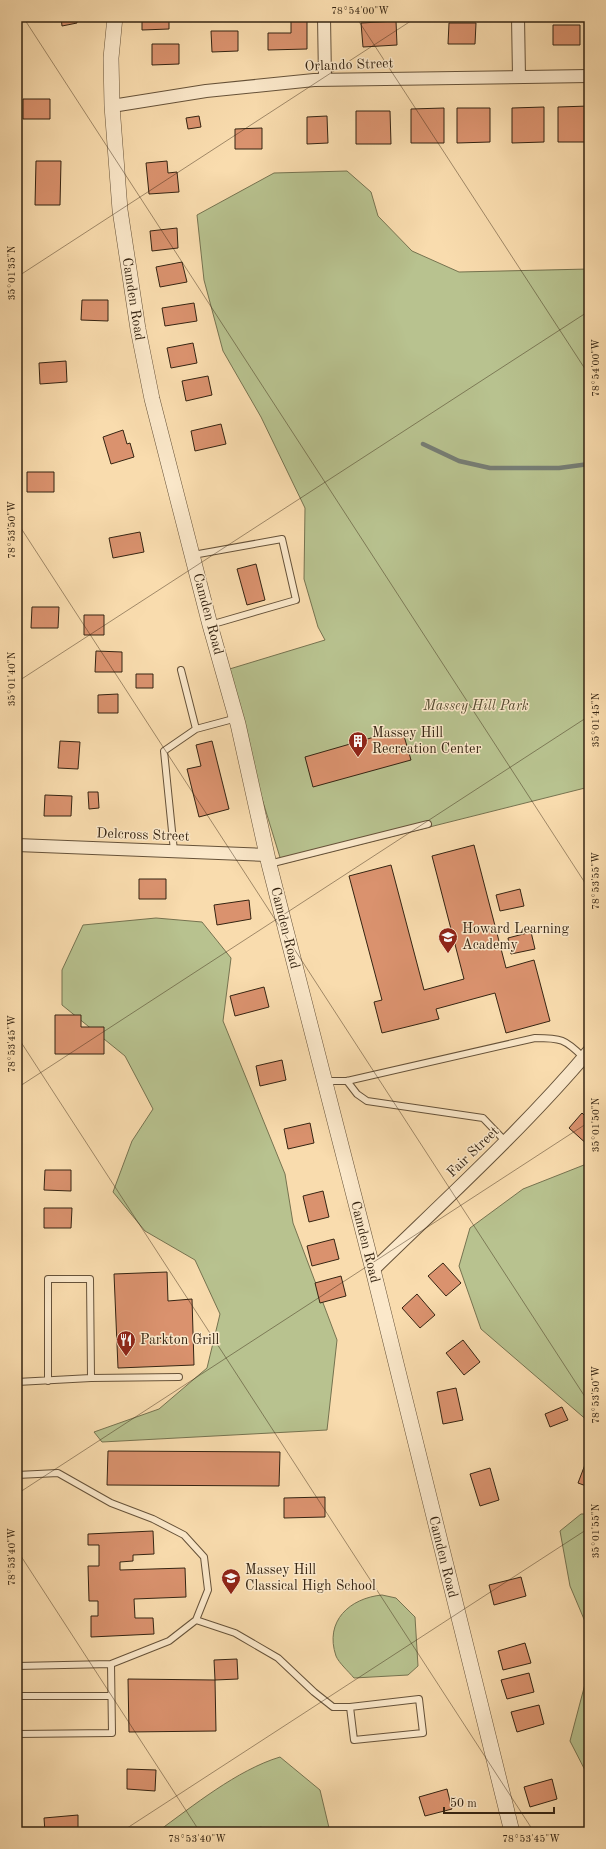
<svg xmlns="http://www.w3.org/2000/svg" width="606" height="1849" font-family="'Old Standard TT',serif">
<rect width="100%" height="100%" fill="#f9dcae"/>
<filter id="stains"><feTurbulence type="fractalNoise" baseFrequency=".005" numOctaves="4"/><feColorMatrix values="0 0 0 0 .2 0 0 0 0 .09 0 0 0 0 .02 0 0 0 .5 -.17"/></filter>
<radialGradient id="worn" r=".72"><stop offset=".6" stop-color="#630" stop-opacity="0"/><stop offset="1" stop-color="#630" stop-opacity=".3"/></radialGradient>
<path fill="#b8c28f" stroke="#767350" d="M347,171L371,192L378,216L412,251L459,272L589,269V787L282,864L223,671L325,640L318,627L304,579L305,508L261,417L223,351L204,280L197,215L274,173Z
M156,918L202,922L231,958L223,1021L285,1174L293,1223L337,1340L327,1430L102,1442L94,1432L159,1409L207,1368L220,1314L195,1260L145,1231L113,1192L132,1141L153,1109L125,1056L62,1005V970L83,925Z
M589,1163V1422L481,1329L459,1266L470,1228L523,1189Z
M581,1514H589V1631L570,1586L560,1531Z
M382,1595L396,1598L415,1617L418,1666L408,1675L354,1678C348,1671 339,1663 336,1656C324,1621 350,1598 382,1595Z
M589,1655V1778L570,1741L585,1684Z
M280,1757L320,1790L330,1832H270L261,1827L240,1832H157C193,1806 237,1770 280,1757Z"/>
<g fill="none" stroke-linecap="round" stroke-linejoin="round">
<path stroke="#767d74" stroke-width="4.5" d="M423,444L459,461L490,468H559L589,464"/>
</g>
<path fill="#da926e" stroke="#352412" d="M61,17H76L77,23L62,26Z
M142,17H169V29L142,30Z
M291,17H307V49L268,50V33H291Z
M396,21L397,45L363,47L361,23Z
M449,23H476L475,44H448Z
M553,25H580V45H553Z
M211,31H238V51L212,52Z
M152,44H179V64L152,65Z
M23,99H50V119H23Z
M589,106V142H558V107Z
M544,107V142L512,143V108Z
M444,108V143H411V109Z
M457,108H490V142L457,143Z
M356,111H390L391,144H356Z
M199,116L201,127L188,129L186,118Z
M327,116L328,143L307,144V117Z
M262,128V149H235V129Z
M36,161H61L60,205H35Z
M167,161L168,173L177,172L179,192L149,194L146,163Z
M177,228L178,248L152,251L150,231Z
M182,262L187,282L160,287L156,267Z
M82,300H108V321L81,320Z
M194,303L197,321L165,326L162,308Z
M193,343L197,363L171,368L167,348Z
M66,361L67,382L40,384L39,363Z
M208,376L212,395L186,401L182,381Z
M221,424L226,444L195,451L191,431Z
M123,430L127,444L130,443L134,457L111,464L103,437Z
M27,472H54V492H27Z
M140,532L144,552L113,558L109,538Z
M256,564L265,600L247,605L237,569Z
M32,607H59L58,628H31Z
M84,615H104V635H84Z
M96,651L122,652V672H95Z
M136,674H153V688H136Z
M118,694V713H98V695Z
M402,729L411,760L313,787L305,757Z
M60,741L80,742L78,769L58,768Z
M212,741L229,809L199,817L187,769L201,766L196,745Z
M88,792H98L99,808L89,809Z
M45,795L72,796L71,816H44Z
M474,845L506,968L534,960L550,1021L506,1033L495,993L436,1009L439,1019L382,1033L374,1002L382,1000L349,876L391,865L424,990L464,979L432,856Z
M139,879H166V899H139Z
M520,889L524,906L500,911L496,895Z
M249,900L251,919L217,925L214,905Z
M531,932L535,949L511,954L508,938Z
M264,987L269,1007L235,1016L230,996Z
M55,1015H81V1027H104V1054H55Z
M282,1060L286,1080L260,1086L256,1066Z
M582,1113L589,1120V1146L569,1128Z
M310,1123L314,1143L288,1149L284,1129Z
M45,1170H71V1191L44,1190Z
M323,1191L329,1217L309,1222L303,1196Z
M44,1208H72L71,1228H44Z
M334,1239L339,1259L312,1266L307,1246Z
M443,1263L461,1283L446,1296L428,1276Z
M167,1272L168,1301L192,1299L194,1365L118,1368L114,1274Z
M341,1276L346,1296L320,1303L315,1283Z
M417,1294L435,1315L420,1328L402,1308Z
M463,1340L480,1362L464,1375L446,1353Z
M456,1388L463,1420L443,1424L437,1392Z
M562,1407L568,1420L550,1427L545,1414Z
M108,1451L280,1452L279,1486L107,1485Z
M589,1454V1487L578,1483Z
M490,1468L499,1500L480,1506L470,1474Z
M325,1497V1517L284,1518V1498Z
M153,1531L154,1554L133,1555V1561L120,1562V1570L185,1568L186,1597L134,1599L135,1618H153L154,1634L91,1637V1616H98V1601H89L88,1566H99V1545H88V1534Z
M521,1577L526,1596L494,1605L489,1585Z
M525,1643L531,1663L503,1670L498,1651Z
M237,1659L238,1679L215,1680L214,1660Z
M529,1673L534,1692L507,1699L501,1680Z
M128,1679L215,1680L216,1731L129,1732Z
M539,1705L544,1724L517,1732L511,1712Z
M127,1769L156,1770L155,1791L127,1789Z
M552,1779L557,1799L530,1807L524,1787Z
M447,1789L452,1809L425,1816L419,1797Z
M78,1815V1832H45L44,1818Z
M589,1827V1832H566Z"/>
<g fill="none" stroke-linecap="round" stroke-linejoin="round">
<g stroke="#665239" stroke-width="8">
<path id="service" d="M193,555L282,539L296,600L210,625
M196,729L237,718
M174,851L164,751L196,729L181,670
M269,864L428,824
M325,1081H347L535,1038C561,1038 565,1039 583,1057
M347,1081L357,1094L367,1101L483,1118L505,1141
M48,1381V1279H90L91,1378
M17,1382L91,1378L179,1377
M17,1475L58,1473L111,1503L153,1519L184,1535L204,1557L208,1590L196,1620L169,1641L111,1664L17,1666
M196,1620L235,1633L278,1658L314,1692L333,1707H350
M17,1696H111
M419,1699L423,1733L354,1740L350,1707Z
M17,1734L112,1733L111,1664"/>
</g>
<g stroke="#665239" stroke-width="14">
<path id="minor" d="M324,17L325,79
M518,17L519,77
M112,106L206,91L314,80L589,76
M17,845L267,855
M373,1270C446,1199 523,1129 589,1051"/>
</g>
<g stroke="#665239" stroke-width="16">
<path id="tertiary" d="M115,17L111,58L112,106L120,210L138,329L152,399L210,625L238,724L269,864L373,1270L512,1832"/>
</g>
<use href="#service" stroke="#fbe8ca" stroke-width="6"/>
<use href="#minor" stroke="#fbe8ca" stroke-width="12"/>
<use href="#tertiary" stroke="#fbe8ca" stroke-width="15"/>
</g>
<path fill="none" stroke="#352412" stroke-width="1" stroke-opacity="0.45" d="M23,17L589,889M356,17L589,375M17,277L417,17M17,522L589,1403M17,682L589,311M17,1036L534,1832M17,1088L589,716M17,1494L589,1122M17,1550L200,1832M121,1832L589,1528"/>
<defs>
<g id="building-pin" transform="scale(1)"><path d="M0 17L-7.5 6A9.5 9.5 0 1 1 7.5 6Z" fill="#8f2418" stroke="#fbe8ca"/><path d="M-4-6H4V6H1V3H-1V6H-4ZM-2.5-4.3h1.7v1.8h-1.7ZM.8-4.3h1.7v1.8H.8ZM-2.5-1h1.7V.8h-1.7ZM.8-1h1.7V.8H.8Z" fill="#fff"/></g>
<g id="school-pin" transform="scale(1)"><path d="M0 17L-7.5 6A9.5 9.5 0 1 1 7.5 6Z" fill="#8f2418" stroke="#fbe8ca"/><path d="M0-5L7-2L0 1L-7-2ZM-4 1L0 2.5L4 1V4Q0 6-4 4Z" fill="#fff"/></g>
<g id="restaurant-pin" transform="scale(1)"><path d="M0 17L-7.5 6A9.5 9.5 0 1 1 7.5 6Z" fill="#8f2418" stroke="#fbe8ca"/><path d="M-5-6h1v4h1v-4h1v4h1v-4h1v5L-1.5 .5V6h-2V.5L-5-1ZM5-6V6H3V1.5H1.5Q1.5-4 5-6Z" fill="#fff"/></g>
</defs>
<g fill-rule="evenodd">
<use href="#building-pin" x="358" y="741"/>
<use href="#school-pin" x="448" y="937"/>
<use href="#restaurant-pin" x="126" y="1340"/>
<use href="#school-pin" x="231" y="1578"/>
</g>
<g text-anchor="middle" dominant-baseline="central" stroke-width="3" stroke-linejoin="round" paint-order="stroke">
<g font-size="14" fill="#352412" stroke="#fbe8ca">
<text transform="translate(349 65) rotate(-2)">Orlando Street</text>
<text transform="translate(133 299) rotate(81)">Camden Road</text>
<text transform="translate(208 614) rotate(75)">Camden Road</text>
<text transform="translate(143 835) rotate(2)">Delcross Street</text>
<text transform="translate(285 928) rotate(76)">Camden Road</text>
<text transform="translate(473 1152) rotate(-44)">Fair Street</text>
<text transform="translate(365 1242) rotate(76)">Camden Road</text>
<text transform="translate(443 1557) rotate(76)">Camden Road</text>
</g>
<g font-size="14" font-style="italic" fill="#564c31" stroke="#fbe8ca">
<text x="476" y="706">Massey Hill Park</text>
</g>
<g font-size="14" fill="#352412" stroke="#fbe8ca" text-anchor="start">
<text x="372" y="733">Massey Hill<tspan x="372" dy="16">Recreation Center</tspan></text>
<text x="462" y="929">Howard Learning<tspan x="462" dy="16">Academy</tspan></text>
<text x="140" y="1340">Parkton Grill</text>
<text x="245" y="1570">Massey Hill<tspan x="245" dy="16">Classical High School</tspan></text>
</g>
</g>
<rect width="606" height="1849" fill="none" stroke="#f9dcae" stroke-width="44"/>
<path d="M444 1807v6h110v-6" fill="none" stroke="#352412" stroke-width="2"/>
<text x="450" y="1807" font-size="12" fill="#352412" stroke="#fbe8ca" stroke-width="3" paint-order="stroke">50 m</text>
<rect x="22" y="22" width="562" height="1805" fill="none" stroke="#352412" stroke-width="1.5"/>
<g font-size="10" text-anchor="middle" fill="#352412">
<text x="360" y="14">78°54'00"W</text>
<text transform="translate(11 273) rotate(-90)" y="4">35°01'35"N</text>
<text transform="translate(595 368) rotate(-90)" y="4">78°54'00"W</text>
<text transform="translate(11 530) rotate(-90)" y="4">78°53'50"W</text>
<text transform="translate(11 679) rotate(-90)" y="4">35°01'40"N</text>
<text transform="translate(595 720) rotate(-90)" y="4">35°01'45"N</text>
<text transform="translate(595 881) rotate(-90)" y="4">78°53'55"W</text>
<text transform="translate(11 1044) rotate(-90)" y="4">78°53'45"W</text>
<text transform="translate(595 1125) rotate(-90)" y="4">35°01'50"N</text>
<text transform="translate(595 1395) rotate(-90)" y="4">78°53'50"W</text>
<text transform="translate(595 1531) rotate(-90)" y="4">35°01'55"N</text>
<text transform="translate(11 1557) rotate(-90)" y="4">78°53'40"W</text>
<text x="197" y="1842">78°53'40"W</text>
<text x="531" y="1842">78°53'45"W</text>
</g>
<rect width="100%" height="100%" filter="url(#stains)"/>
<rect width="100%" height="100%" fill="url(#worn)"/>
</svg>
